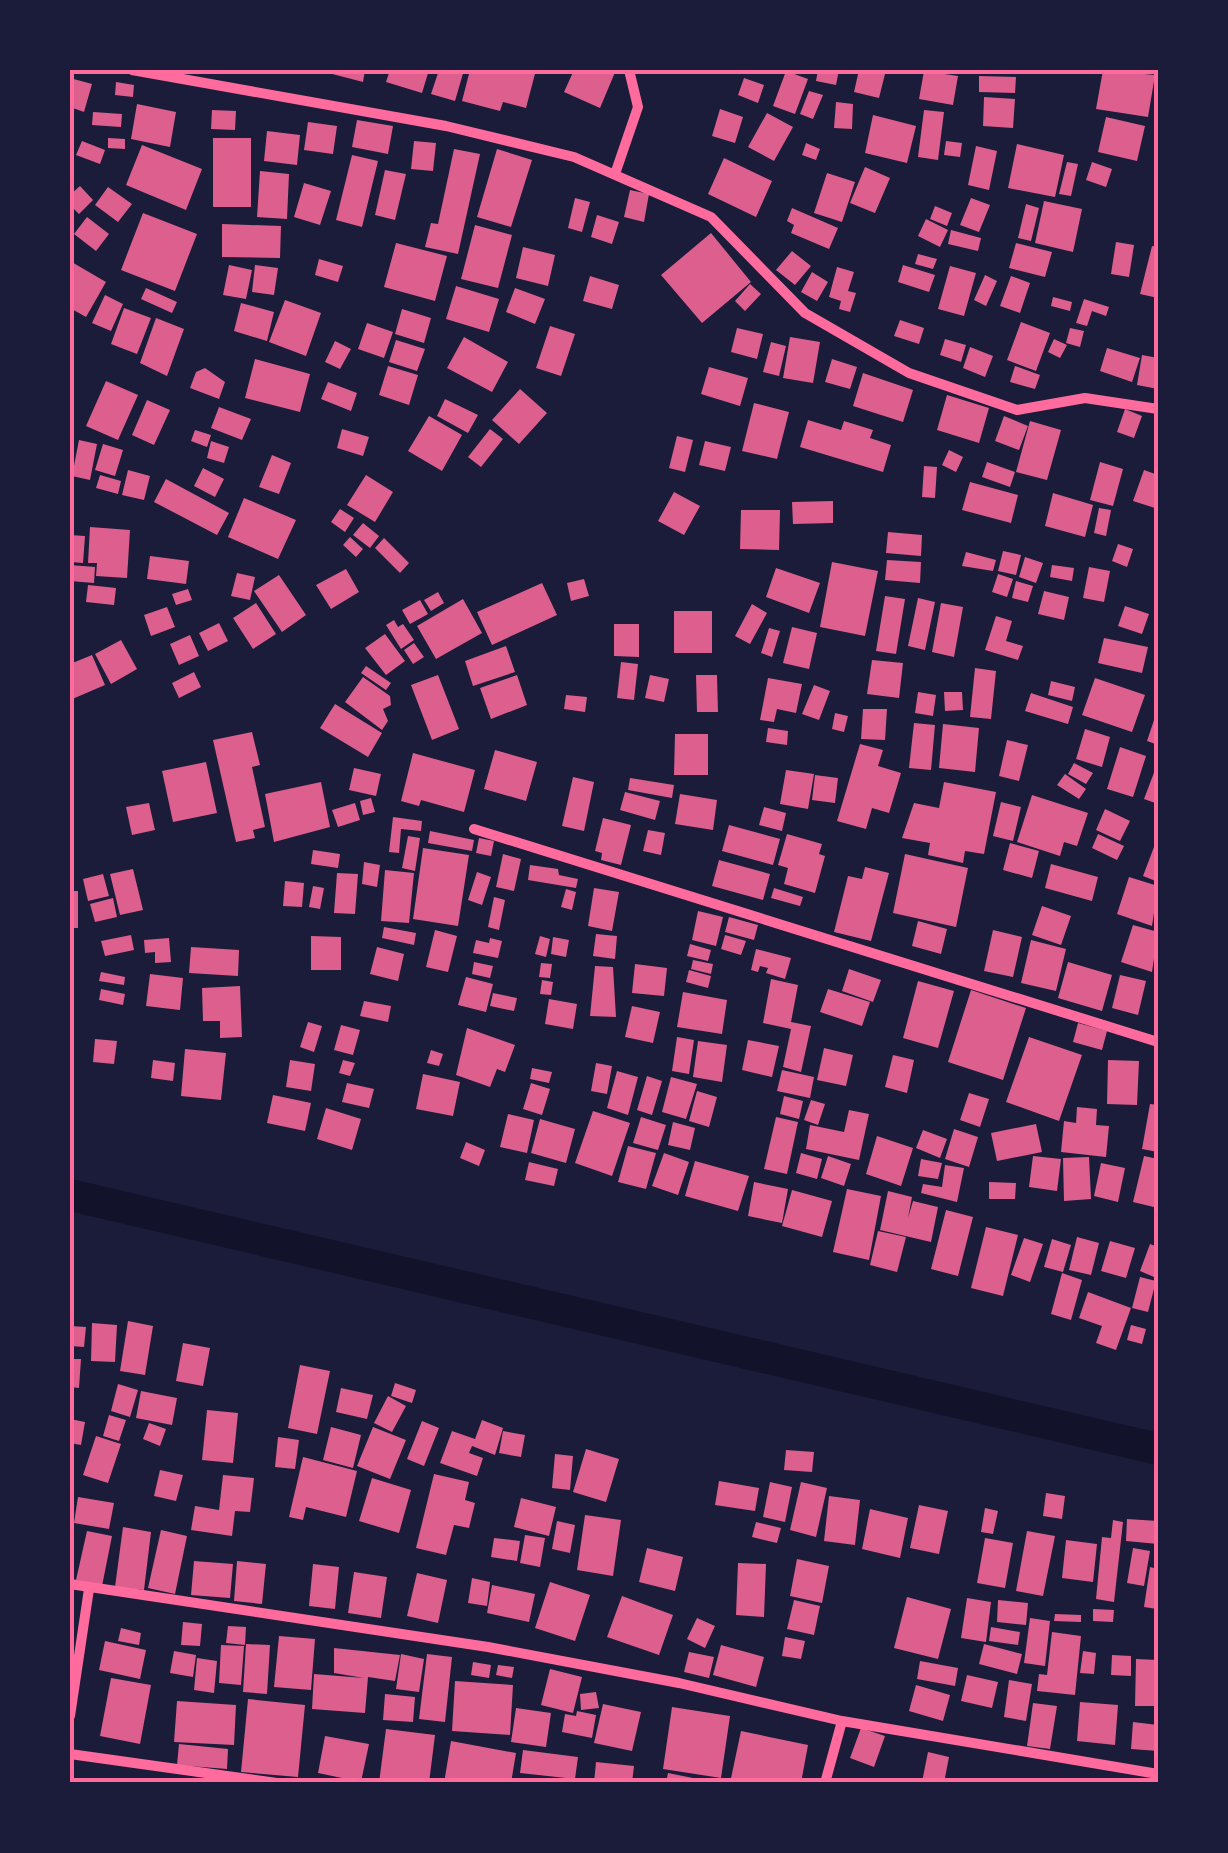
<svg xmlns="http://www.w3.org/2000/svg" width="1228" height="1853" font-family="'Nunito Sans',sans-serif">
<rect width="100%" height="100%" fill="#1b1b3a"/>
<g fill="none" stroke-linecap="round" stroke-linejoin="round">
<path stroke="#12122b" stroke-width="32" d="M70,1195L1158,1449"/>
</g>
<path fill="#dd5f8e" d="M317,70H365L363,82Z
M390,70H429L422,93L386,82Z
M439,70H464L455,101L431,94Z
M470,70H536L526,108L503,102L500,111L462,101Z
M574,70H616L600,108L564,92Z
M818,70H839L836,85L816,81Z
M859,70H886L879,98L854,92Z
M1103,70L1155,75L1148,117L1096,109Z
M786,71L808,79L795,114L773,106Z
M924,71L958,76L953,105L919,99Z
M979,76L1016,77L1015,93L979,92Z
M70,78L92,84L84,112L70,107Z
M744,78L764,85L758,103L738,95Z
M116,82L134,85L133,97L115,95Z
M809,91L823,95L813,119L800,114Z
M984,97L1015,99L1013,128L983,126Z
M836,102L853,104L852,129L834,128Z
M137,104L176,112L170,147L131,139Z
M720,109L743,117L735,143L712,136Z
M212,110L236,111L235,130L211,129Z
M924,110L944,112L938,160L918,157Z
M93,112L122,114L121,127L92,125Z
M767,113L793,127L774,161L748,147Z
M873,115L916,126L907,163L865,153Z
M1106,117L1145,126L1137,161L1098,152Z
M357,120L393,126L388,154L352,147Z
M308,122L337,126L333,154L304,150Z
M267,131L300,135L297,165L264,161Z
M108,138L125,139V149L108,148Z
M213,138H251V207H213Z
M82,141L105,150L100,164L76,155Z
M414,141L436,143L433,171L411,169Z
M946,141L962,143L960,157L944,155Z
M806,143L820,149L816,160L802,155Z
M1017,144L1064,155L1055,197L1008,188Z
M142,145L202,169L186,210L126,185Z
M976,146L997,151L989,190L968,185Z
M454,149L480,154L458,254L425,247L431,223L438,224Z
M497,149L532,160L511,227L477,217Z
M352,155L378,161L362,227L336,220Z
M724,158L772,181L756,217L708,194Z
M1067,162L1078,164L1071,196L1059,194Z
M1092,162L1112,169L1106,187L1086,180Z
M865,167L890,178L875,213L850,203Z
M385,170L406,174L395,220L375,215Z
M260,171L289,174L287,219L257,217Z
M827,173L855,182L842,222L814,213Z
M304,183L331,191L320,225L294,217Z
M80,186L93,200L79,214L70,205V195Z
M108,187L132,204L118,222L95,205Z
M630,190L649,194L644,222L624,217Z
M575,198L590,202L582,232L568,228Z
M971,198L990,205L979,232L960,225Z
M1044,201L1082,209L1073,252L1035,243Z
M1026,204L1039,208L1031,241L1018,238Z
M935,206L952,213L947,226L930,219Z
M792,208L838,228L829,249L791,233L794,225L787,221Z
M143,213L197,234L175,291L121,270Z
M597,215L619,222L612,244L591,237Z
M87,217L109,234L96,251L74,234Z
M926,219L948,230L940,247L918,236Z
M222,224L281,226L280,258L222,257Z
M475,225L512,235L498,288L461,279Z
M951,230L981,238L978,251L948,244Z
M711,233L751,282L702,323L661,275Z
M1116,242L1134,245L1129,277L1111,274Z
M396,243L447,256L435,301L384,287Z
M1016,243L1052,252L1045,277L1009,268Z
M1152,246L1158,247V298L1140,294Z
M523,247L555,255L548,286L516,278Z
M792,251L811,266L795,285L776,270Z
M918,254L937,259L933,269L915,264Z
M319,259L343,266L338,282L315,275Z
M70,261L106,282L86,317L70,308Z
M229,265L252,270L246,299L223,295Z
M255,265L278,268L274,295L252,292Z
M903,265L935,275L929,292L898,282Z
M950,266L976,273L964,316L938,309Z
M837,267L854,272L848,291L856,293L850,312L839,309L841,301L829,297Z
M812,272L828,282L817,301L801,292Z
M985,275L997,281L986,306L974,300Z
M590,276L619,285L612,309L583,301Z
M1011,276L1030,283L1020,313L1000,306Z
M750,284L761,294L745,311L735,301Z
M456,286L499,299L489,332L446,319Z
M146,288L177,302L172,313L141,299Z
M515,288L545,299L535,324L506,312Z
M105,295L123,304L111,331L92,323Z
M1053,297L1072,302L1070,311L1051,306Z
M1084,299L1109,307L1106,316L1092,311L1087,326L1076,323Z
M285,300L321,313L306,356L269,342Z
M241,303L274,312L267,341L234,331Z
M124,308L151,318L137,354L111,344Z
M402,309L431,318L424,343L395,334Z
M156,318L184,329L167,376L140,363Z
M900,320L924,328L919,344L894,336Z
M1021,322L1050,333L1036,371L1007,360Z
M367,323L393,332L384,358L358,349Z
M550,326L575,334L561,376L536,368Z
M737,328L763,334L757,359L731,352Z
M1070,328L1084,331L1080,347L1066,343Z
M464,337L508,362L492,392L447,368Z
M790,337L820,342L813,383L783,378Z
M945,339L966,345L961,362L940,355Z
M1054,339L1067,345L1060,358L1048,352Z
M396,340L425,349L417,371L389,362Z
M335,341L351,349L340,369L325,362Z
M771,342L786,346L779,376L763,372Z
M970,347L993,356L985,377L963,368Z
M1107,348L1140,358L1132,382L1100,371Z
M1142,355L1158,358V389L1137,385Z
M255,359L310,374L300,412L245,398Z
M832,359L857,367L850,389L825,382Z
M388,366L418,375L409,405L379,395Z
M1015,366L1040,375L1035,389L1010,382Z
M709,367L748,378L740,406L701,394Z
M205,368L225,382L219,399L190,388L196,372Z
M863,373L913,390L903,422L853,406Z
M106,381L138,395L118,440L86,426Z
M328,382L357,393L351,411L321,399Z
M520,389L547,413L519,444L492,420Z
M947,395L989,408L979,443L937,430Z
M445,399L478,415L468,433L437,416Z
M147,400L170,410L154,445L132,435Z
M754,403L789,412L777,459L742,451Z
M219,407L251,419L242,440L211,428Z
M1125,409L1142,416L1134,438L1117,432Z
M429,416L462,435L442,471L408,451Z
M1004,416L1028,426L1019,450L995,441Z
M808,420L841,430L844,421L873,430L870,438L891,445L883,472L800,447Z
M1030,421L1061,430L1047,480L1016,472Z
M342,429L369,437L363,456L337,448Z
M490,429L503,439L481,467L468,457Z
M195,430L211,435L207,447L191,441Z
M677,436L693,440L685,472L669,468Z
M79,440L97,444L90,480L72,476Z
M211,441L229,447L224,463L207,458Z
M705,441L731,447L725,471L699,465Z
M103,444L123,450L115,476L95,470Z
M949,450L963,457L956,472L942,465Z
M272,455L291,463L279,494L259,487Z
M987,462L1015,472L1010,487L982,477Z
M1100,462L1123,469L1113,506L1090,500Z
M924,466L937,467L935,498L922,497Z
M203,468L224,479L215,497L194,486Z
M128,470L150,476L144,500L122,495Z
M1144,470L1158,475V509L1133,501Z
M100,475L121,481L118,494L96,488Z
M366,475L393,492L375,522L347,505Z
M166,479L229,513L217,535L154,502Z
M970,482L1018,495L1011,523L962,510Z
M674,492L700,506L684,535L658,521Z
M1053,493L1093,505L1085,537L1045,526Z
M244,498L296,520L278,559L228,537Z
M833,501V523L793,524L792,502Z
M1099,508L1111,510L1106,536L1094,533Z
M340,509L354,518L345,532L331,522Z
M741,510H780L779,550L740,549Z
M363,523L379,536L370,548L353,535Z
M90,527L130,530L127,578L96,576L97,563H88Z
M888,532L922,535L921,556L886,553Z
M70,535L85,536L83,563L70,562Z
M350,537L363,549L356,557L343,545Z
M384,538L409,563L400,573L375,548Z
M1118,544L1133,549L1127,567L1112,561Z
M1003,551L1021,555L1016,575L998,571Z
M966,552L996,560L993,571L962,566Z
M150,556L189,561L186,584L147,579Z
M1025,557L1043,563L1036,583L1019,577Z
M887,560L921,562L920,583L885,580Z
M832,562L878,571L865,636L820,627Z
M70,565L95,567L94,583L70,581Z
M1052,565L1074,568L1072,581L1050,577Z
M1089,567L1110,571L1104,602L1083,598Z
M776,568L820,583L809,613L766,597Z
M346,569L359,592L331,609L316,585Z
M237,573L255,577L250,600L231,596Z
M998,574L1013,579L1007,597L992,592Z
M279,575L306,615L282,632L254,591Z
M584,579L589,596L571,601L567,583Z
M1016,581L1033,586L1028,602L1012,598Z
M542,583L557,615L492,645L477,612Z
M88,585L116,588L114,605L86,602Z
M188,589L192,600L176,605L172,594Z
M1044,591L1069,597L1064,620L1038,614Z
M438,592L444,603L431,611L424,600Z
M885,596L905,599L896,654L876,651Z
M918,598L935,602L925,650L908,646Z
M463,599L482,633L436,659L417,626Z
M420,600L428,614L410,624L402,610Z
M256,603L276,634L253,649L233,618Z
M941,603L963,607L954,657L932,652Z
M752,604L767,613L750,644L735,636Z
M1125,606L1149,614L1142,634L1118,626Z
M167,607L175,627L151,636L144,615Z
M674,611H712V653H674Z
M996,616L1012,621L1006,641L1023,646L1018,660L985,650Z
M394,620L398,627L403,624L414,640L401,649L386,625Z
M219,623L228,641L208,651L199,633Z
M614,624H639V657L614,656Z
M792,627L817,633L809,669L783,663Z
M769,628L780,631L772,657L761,653Z
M385,634L405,661L386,675L365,648Z
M190,635L199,656L179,665L170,644Z
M1104,638L1148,647L1142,673L1098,663Z
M121,640L137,669L111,684L95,654Z
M414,643L424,657L413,664L404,650Z
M506,646L515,672L473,686L465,661Z
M92,655L105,685L70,700V664Z
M872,660L903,663L899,698L867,694Z
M621,662L638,664L634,700L617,698Z
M366,666L391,683L386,690L361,673Z
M975,668L996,671L991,719L970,717Z
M194,672L201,687L179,698L172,683Z
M438,675L459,729L432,740L411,685Z
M517,675L527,705L491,719L480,688Z
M650,675L669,679L664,702L645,698Z
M696,675H717L718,712H697Z
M363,677L390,696L391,705L383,709L388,721L382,730L345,702Z
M768,678L802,684L796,713L777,709L774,722L760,720Z
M1095,678L1145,695L1132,732L1082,715Z
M1051,681L1075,687L1072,701L1048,695Z
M814,685L830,691L819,720L802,714Z
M918,692L936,695L933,716L915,713Z
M944,692H962L963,710L945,711Z
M1031,693L1073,707L1068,724L1025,711Z
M566,695L587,697L585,712L564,709Z
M335,704L382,733L368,757L320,728Z
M863,709H887L885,740L861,739Z
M1157,711H1158V745L1147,741Z
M835,713L848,716L844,732L832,729Z
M914,723L935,725L931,770L909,768Z
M943,724L979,728L975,772L939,768Z
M768,728L788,731L787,745L766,742Z
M1085,729L1110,737L1102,767L1076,759Z
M252,732L260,765L252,767L265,827L253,830L255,838L236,842L213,740Z
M675,734H708V775H674Z
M1007,740L1028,745L1019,781L999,776Z
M860,744L883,750L878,766L901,773L889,813L872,808L866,829L837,821Z
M1120,747L1146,756L1133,797L1107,789Z
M495,750L537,762L526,801L484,789Z
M413,753L475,770L464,812L421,800L419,806L401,801Z
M206,762L217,813L173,822L162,771Z
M1158,762V804L1144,799Z
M1074,763L1093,773L1086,784L1068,774Z
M354,768L381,774L376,796L349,790Z
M786,770L814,774L808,809L780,804Z
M1065,774L1086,789L1079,799L1057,785Z
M815,775L838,778L835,803L812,800Z
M573,777L594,782L584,831L562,826Z
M630,778L674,785L672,798L628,790Z
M321,782L330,827L274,842L265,794Z
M944,782L996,792L984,854L965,851L963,863L928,855L930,843L902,838L914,803L939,808Z
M625,792L660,801L655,820L620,810Z
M680,794L717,800L713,830L675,824Z
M1032,795L1088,813L1077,846L1064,842L1060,856L1017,842Z
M371,798L375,812L363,815L360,801Z
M1001,802L1021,807L1013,841L993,836Z
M149,803L155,830L132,835L126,807Z
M355,803L360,820L338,827L332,810Z
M764,807L786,813L782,831L759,825Z
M1105,809L1130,821L1120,841L1096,830Z
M393,817L422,821L421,831L401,829L399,853L389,852Z
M603,818L631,825L621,865L601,860L602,853L595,851Z
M729,825L780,839L773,865L722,851Z
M648,830L665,833L661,855L643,851Z
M430,831L474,840L472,851L428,843Z
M787,834L822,844L819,854L825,856L815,893L784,884L788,868L778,865Z
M1098,834L1124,846L1117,860L1092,848Z
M408,836L420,838L415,871L402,868Z
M479,838L494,841L491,856L476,853Z
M1010,843L1039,851L1032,878L1003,870Z
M1154,847L1158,849V882L1143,876Z
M423,848L469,855L458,926L413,919Z
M313,850L340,854L338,868L311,864Z
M503,854L521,859L514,891L496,887Z
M905,854L968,868L956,927L893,913Z
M719,860L770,874L763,900L712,886Z
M364,862L380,865L377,887L362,884Z
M1051,864L1098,877L1092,901L1045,888Z
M530,865L558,869L559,875L578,879L576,888L528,880Z
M865,867L889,873L871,941L834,932L848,876L862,879Z
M133,869L143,910L120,915L110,874Z
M385,870L414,873L409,923L381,921Z
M477,872L491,877L482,905L468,900Z
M337,873L358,874L355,914L334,913Z
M103,874L109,896L88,901L83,879Z
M1129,877L1158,886L1152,926L1117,914Z
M285,881L304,883L302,907L283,906Z
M313,886L324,888L320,909L309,907Z
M594,888L619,892L612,931L588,926Z
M774,888L803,897L800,906L771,898Z
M566,889L576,892L572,910L561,907Z
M70,891H78V928H70Z
M494,897L505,900L499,930L488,927Z
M113,898L117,917L95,922L90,904Z
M1042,906L1071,916L1061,945L1032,935Z
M698,911L723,917L716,946L692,940Z
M729,917L758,925L754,940L725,932Z
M918,921L947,929L941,954L912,946Z
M1133,925L1158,932L1152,972L1121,962Z
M384,927L416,933L414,945L382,938Z
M435,930L457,936L448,972L426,967Z
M993,930L1022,937L1013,977L984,971Z
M596,934L617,936L615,959L593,956Z
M131,935L134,950L105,956L101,941Z
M725,935L746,941L741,955L721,949Z
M311,936L341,937V970H311Z
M540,936L550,939L546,957L535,954Z
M553,937L569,940L566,957L551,954Z
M169,938L171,962L155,963V952L145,953L144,940Z
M490,938L502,941L498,958L473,953L476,940L489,943Z
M1031,940L1066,949L1056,991L1021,983Z
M690,944L711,950L708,961L687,956Z
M191,947L239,950L238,976L189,973Z
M377,947L404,954L398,981L370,974Z
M756,949L791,958L785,979L766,973L768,968L760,966L758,972L751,970Z
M693,960L713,964L711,974L691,969Z
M474,962L493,966L490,978L472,974Z
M1068,962L1112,975L1102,1011L1058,998Z
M541,963L552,964L550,978L539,977Z
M635,964L667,968L664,996L632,993Z
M595,966L613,967L616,1017L590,1016Z
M849,969L881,980L873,1002L842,991Z
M689,970L711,976L708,988L686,982Z
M101,972L125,977L124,985L99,981Z
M150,974L183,978L180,1010L146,1006Z
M1120,975L1146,981L1138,1015L1112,1008Z
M466,977L493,984L486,1012L458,1005Z
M771,979L798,985L791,1022L811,1026L801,1072L783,1067L791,1029L763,1023Z
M542,980L553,982L551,995L540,994Z
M918,981L954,991L938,1048L903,1038Z
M240,986L242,1037L220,1038V1021H203L202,988Z
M101,989L125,994L123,1005L99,1000Z
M828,989L870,1002L862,1026L820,1012Z
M971,990L1026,1008L1003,1080L948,1062Z
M683,992L727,1000L722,1034L677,1027Z
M493,993L517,998L514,1011L490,1006Z
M549,999L577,1004L573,1029L545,1024Z
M364,1001L391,1006L388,1022L360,1016Z
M632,1006L660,1012L653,1043L625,1037Z
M308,1022L322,1026L314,1052L300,1047Z
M1078,1023L1107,1031L1102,1050L1073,1042Z
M341,1025L360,1030L353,1055L334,1050Z
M467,1028L515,1045L505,1072L497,1069L490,1087L456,1075Z
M677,1037L694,1040L689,1074L672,1071Z
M1029,1037L1082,1055L1059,1121L1006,1102Z
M95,1039L117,1041L114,1064L93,1062Z
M748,1040L779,1046L772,1077L742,1070Z
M698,1041L727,1045L722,1082L693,1077Z
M824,1048L853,1055L846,1086L817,1080Z
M185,1049L226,1053L221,1100L181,1096Z
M431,1050L443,1054L439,1066L427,1063Z
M893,1055L914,1060L907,1093L885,1087Z
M153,1060L175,1063L173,1081L151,1078Z
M290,1060L315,1064L311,1091L286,1087Z
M343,1060L355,1063L350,1076L339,1073Z
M1108,1060L1139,1061L1137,1105L1107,1104Z
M596,1063L612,1066L607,1094L591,1091Z
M532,1068L552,1072L549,1083L530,1079Z
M782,1070L814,1077L810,1098L777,1091Z
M617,1071L638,1077L628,1115L607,1108Z
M423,1074L460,1082L453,1116L416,1109Z
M647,1076L662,1081L652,1115L637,1110Z
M671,1077L697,1084L686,1119L662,1112Z
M347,1083L374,1089L369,1108L342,1102Z
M531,1083L550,1089L542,1115L523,1109Z
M697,1091L717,1097L709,1127L689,1121Z
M969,1093L989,1099L980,1127L960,1120Z
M273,1095L311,1103L305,1131L267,1123Z
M784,1096L803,1101L799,1119L780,1114Z
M811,1100L825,1104L818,1125L804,1120Z
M1150,1104L1158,1105V1152L1142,1149Z
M1077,1107L1097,1109L1096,1125L1109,1126L1106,1157L1061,1152L1064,1121L1076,1123Z
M326,1108L361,1119L352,1150L317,1139Z
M849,1110L869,1114L859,1160L806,1149L810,1125L844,1132Z
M593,1111L630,1123L612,1176L575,1163Z
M508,1114L534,1120L527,1153L500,1147Z
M641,1117L666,1125L658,1150L633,1143Z
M776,1117L798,1122L787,1174L764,1169Z
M540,1119L575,1129L566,1163L531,1153Z
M673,1122L695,1128L690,1150L668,1145Z
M1036,1124L1042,1152L997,1161L991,1133Z
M954,1129L978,1137L969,1167L945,1159Z
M923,1130L947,1139L940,1158L916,1148Z
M877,1136L913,1148L901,1186L866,1174Z
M466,1142L485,1150L479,1166L460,1158Z
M628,1146L656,1153L646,1189L618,1182Z
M664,1153L689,1162L678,1195L652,1186Z
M801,1153L822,1159L817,1179L796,1173Z
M828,1156L851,1164L844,1186L821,1178Z
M1033,1156L1061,1159L1057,1191L1029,1187Z
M1144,1156L1158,1159V1208L1133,1202Z
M1089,1157L1091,1199L1064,1201L1063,1158Z
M921,1159L942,1163L938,1179L918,1176Z
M695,1161L749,1176L738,1211L685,1196Z
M529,1162L558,1169L554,1186L525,1180Z
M1101,1163L1125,1168L1118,1202L1094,1196Z
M945,1165L964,1168L957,1202L921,1193L923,1184L942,1187Z
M754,1182L788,1189L782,1223L748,1216Z
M989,1182L1016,1183L1015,1199H989Z
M847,1189L881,1196L869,1260L833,1252Z
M792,1190L832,1201L822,1237L782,1226Z
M888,1191L912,1197L908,1218L913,1201L938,1207L931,1242L880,1230Z
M946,1210L973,1217L958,1276L931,1269Z
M986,1227L1018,1235L1003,1296L971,1288Z
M878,1231L906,1237L897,1272L870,1265Z
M1077,1237L1099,1243L1091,1275L1069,1270Z
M1024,1238L1043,1244L1030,1282L1011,1275Z
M1052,1239L1071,1245L1063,1272L1044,1267Z
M1110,1241L1135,1248L1126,1278L1101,1271Z
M1150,1244L1158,1247L1154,1277L1140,1271Z
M1062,1273L1082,1280L1071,1320L1051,1314Z
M1140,1277L1156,1281L1148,1312L1132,1308Z
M1088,1292L1131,1308L1116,1350L1096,1343L1102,1326L1079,1318Z
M128,1321L153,1326L145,1375L120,1371Z
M92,1323L117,1325L115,1362L91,1361Z
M1131,1325L1146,1329L1142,1344L1127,1340Z
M70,1326L86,1327L84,1347L70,1346Z
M183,1343L210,1348L203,1386L176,1381Z
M70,1359H81L79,1388L70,1387Z
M300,1365L330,1371L317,1434L288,1428Z
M395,1383L416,1390L412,1403L391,1396Z
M118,1384L138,1390L130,1417L111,1411Z
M341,1388L373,1395L367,1419L336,1412Z
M141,1391L177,1398L172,1425L136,1418Z
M388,1396L406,1406L392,1432L374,1423Z
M207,1410L238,1413L233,1463L202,1460Z
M109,1415L126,1420L119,1441L103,1436Z
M70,1419L85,1422L81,1445L70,1443Z
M482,1420L503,1428L495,1455L472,1446L469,1453L483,1458L477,1476L440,1463L452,1431L475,1439Z
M422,1421L439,1428L424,1466L407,1459Z
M149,1423L166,1429L160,1446L143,1439Z
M331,1427L361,1435L353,1468L323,1460Z
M373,1427L406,1440L390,1479L357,1466Z
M503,1431L525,1435L521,1457L499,1453Z
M96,1436L121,1444L108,1483L83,1475Z
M278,1437L299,1440L295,1469L275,1467Z
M586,1449L619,1459L606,1502L573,1492Z
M786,1450L814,1452L812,1472L784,1470Z
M555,1454L573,1456L570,1490L552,1488Z
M303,1457L357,1471L346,1517L306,1507L303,1520L289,1517Z
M160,1470L183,1475L176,1501L154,1496Z
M434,1474L469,1482L465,1500L475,1503L469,1528L454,1525L446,1555L416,1548Z
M223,1475L254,1478L250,1512L235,1511L232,1536L191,1530L195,1506L219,1510Z
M372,1478L411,1490L399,1533L359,1521Z
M719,1481L759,1488L755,1511L715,1505Z
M770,1482L792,1487L785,1522L763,1517Z
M801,1482L827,1488L816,1537L790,1530Z
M1046,1493L1065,1496L1062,1519L1043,1516Z
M829,1496L860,1500L855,1545L824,1541Z
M78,1497L114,1503L109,1529L74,1523Z
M521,1498L556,1507L549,1536L514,1527Z
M919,1505L948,1511L939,1554L910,1548Z
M985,1508L998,1511L993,1534L981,1532Z
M870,1509L908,1518L900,1558L862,1549Z
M585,1515L621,1520L613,1576L577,1570Z
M1127,1519L1158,1521V1544L1126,1541Z
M1113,1520L1123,1522L1114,1602L1096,1599L1102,1537L1111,1538Z
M557,1521L575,1525L570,1553L552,1549Z
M756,1522L781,1528L777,1543L752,1537Z
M123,1527L151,1532L144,1590L115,1587Z
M161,1530L187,1536L175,1594L148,1588Z
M87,1531L112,1536L102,1586L76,1580Z
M1027,1531L1055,1536L1043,1596L1016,1591Z
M525,1535L545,1538L540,1567L520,1563Z
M494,1538L520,1541L517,1561L491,1557Z
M985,1538L1013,1543L1005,1588L977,1583Z
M1066,1540L1097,1544L1093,1582L1062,1578Z
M647,1548L683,1557L675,1591L639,1582Z
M1133,1548L1150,1551L1144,1586L1127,1583Z
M797,1559L829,1566L822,1603L790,1596Z
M194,1561L233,1564L230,1598L191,1595Z
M237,1561L266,1564L262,1604L234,1601Z
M738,1563L766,1564L764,1617L736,1615Z
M313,1564L339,1567L335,1609L309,1606Z
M1150,1567L1158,1569L1157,1609L1144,1607Z
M354,1572L387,1577L381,1618L348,1613Z
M417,1573L447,1580L438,1623L407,1616Z
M472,1578L490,1582L487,1606L468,1603Z
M550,1582L590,1595L575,1641L535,1628Z
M492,1585L535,1594L529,1622L487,1613Z
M622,1596L673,1615L659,1655L607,1637Z
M907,1597L951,1609L938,1659L894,1648Z
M967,1598L991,1602L986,1642L961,1638Z
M794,1600L820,1606L814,1635L787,1629Z
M998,1600L1028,1603L1026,1625L997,1622Z
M1093,1609L1114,1610L1113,1622L1093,1621Z
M1055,1614L1081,1615V1622L1054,1621Z
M697,1618L715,1626L705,1648L687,1639Z
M1030,1618L1050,1621L1045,1666L1024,1663Z
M183,1622L202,1624L200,1646L181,1645Z
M228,1626L246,1627L245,1645L226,1643Z
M991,1627L1020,1632L1018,1645L989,1641Z
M121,1628L141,1633L139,1645L118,1641Z
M1052,1632L1081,1636L1075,1695L1037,1691L1039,1674L1047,1675Z
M279,1636L315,1639L311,1690L274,1687Z
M785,1637L805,1641L801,1659L782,1656Z
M105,1641L146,1650L140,1679L99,1670Z
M246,1644L270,1645L267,1694L243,1692Z
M984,1644L1022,1654L1017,1674L979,1664Z
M221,1645L244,1646L241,1685L219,1683Z
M721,1645L764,1657L756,1687L713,1675Z
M334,1648L400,1655L395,1681L368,1677L365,1713L312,1709L314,1674L364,1678L334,1673Z
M174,1651L196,1655L193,1677L170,1673Z
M1083,1651L1096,1653L1094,1674L1080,1673Z
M689,1652L714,1657L709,1678L684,1672Z
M401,1654L424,1659L419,1692L396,1689Z
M427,1654L452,1657L445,1722L419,1719Z
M1112,1655L1131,1656V1676L1111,1675Z
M197,1658L217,1661L214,1693L194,1690Z
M1136,1659L1158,1660V1706H1135Z
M920,1661L958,1668L955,1686L917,1679Z
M473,1662L491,1665L489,1678L471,1675Z
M498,1665L514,1667L512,1678L496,1675Z
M550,1669L582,1677L573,1713L541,1705Z
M967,1675L998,1682L992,1708L961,1701Z
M111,1678L151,1685L140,1744L100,1736Z
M1009,1680L1032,1684L1026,1721L1004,1717Z
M455,1681L513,1685L510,1735L452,1731Z
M916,1685L950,1695L943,1721L909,1711Z
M596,1692L599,1708L581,1710L580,1694Z
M385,1694L415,1697L413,1722L383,1720Z
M248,1699L305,1705L298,1777L241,1772Z
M177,1701L236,1705L234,1745L174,1742Z
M1080,1702L1118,1705L1115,1745L1077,1741Z
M1033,1703L1057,1706L1050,1749L1027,1746Z
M603,1704L641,1712L632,1751L594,1743Z
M672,1707L730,1716L721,1778L663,1769Z
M516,1708L551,1713L546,1747L511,1742Z
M577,1711L596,1715L592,1738L562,1732L565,1714L576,1716Z
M1133,1722L1158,1725V1751L1131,1749Z
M861,1728L885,1736L874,1767L850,1758Z
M386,1729L435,1735L429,1783H379Z
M741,1731L808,1745L801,1783H730Z
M325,1736L369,1744L361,1782L318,1773Z
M451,1741L516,1753L511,1783H444Z
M179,1744L228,1749L227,1769L177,1765Z
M523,1750L578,1757L575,1779L520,1773Z
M928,1752L949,1757L944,1783L922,1782Z
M596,1762L634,1766L632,1783H594Z
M668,1773L708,1781V1783H666Z"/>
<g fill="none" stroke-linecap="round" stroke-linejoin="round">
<path stroke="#ff6b9d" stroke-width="10" d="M132,70L446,126L574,157L711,217L805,313L909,373L1017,410L1085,398L1158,409
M615,174L638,107L629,70
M474,829L1158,1042
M70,1584L488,1647L679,1683L842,1721L1158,1774
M70,1716L89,1589
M70,1754L277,1783
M825,1783L842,1721"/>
</g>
<rect width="1228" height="1853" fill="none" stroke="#1b1b3a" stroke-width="145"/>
<rect x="72" y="72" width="1084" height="1708" fill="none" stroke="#ff6b9d" stroke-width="4"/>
</svg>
